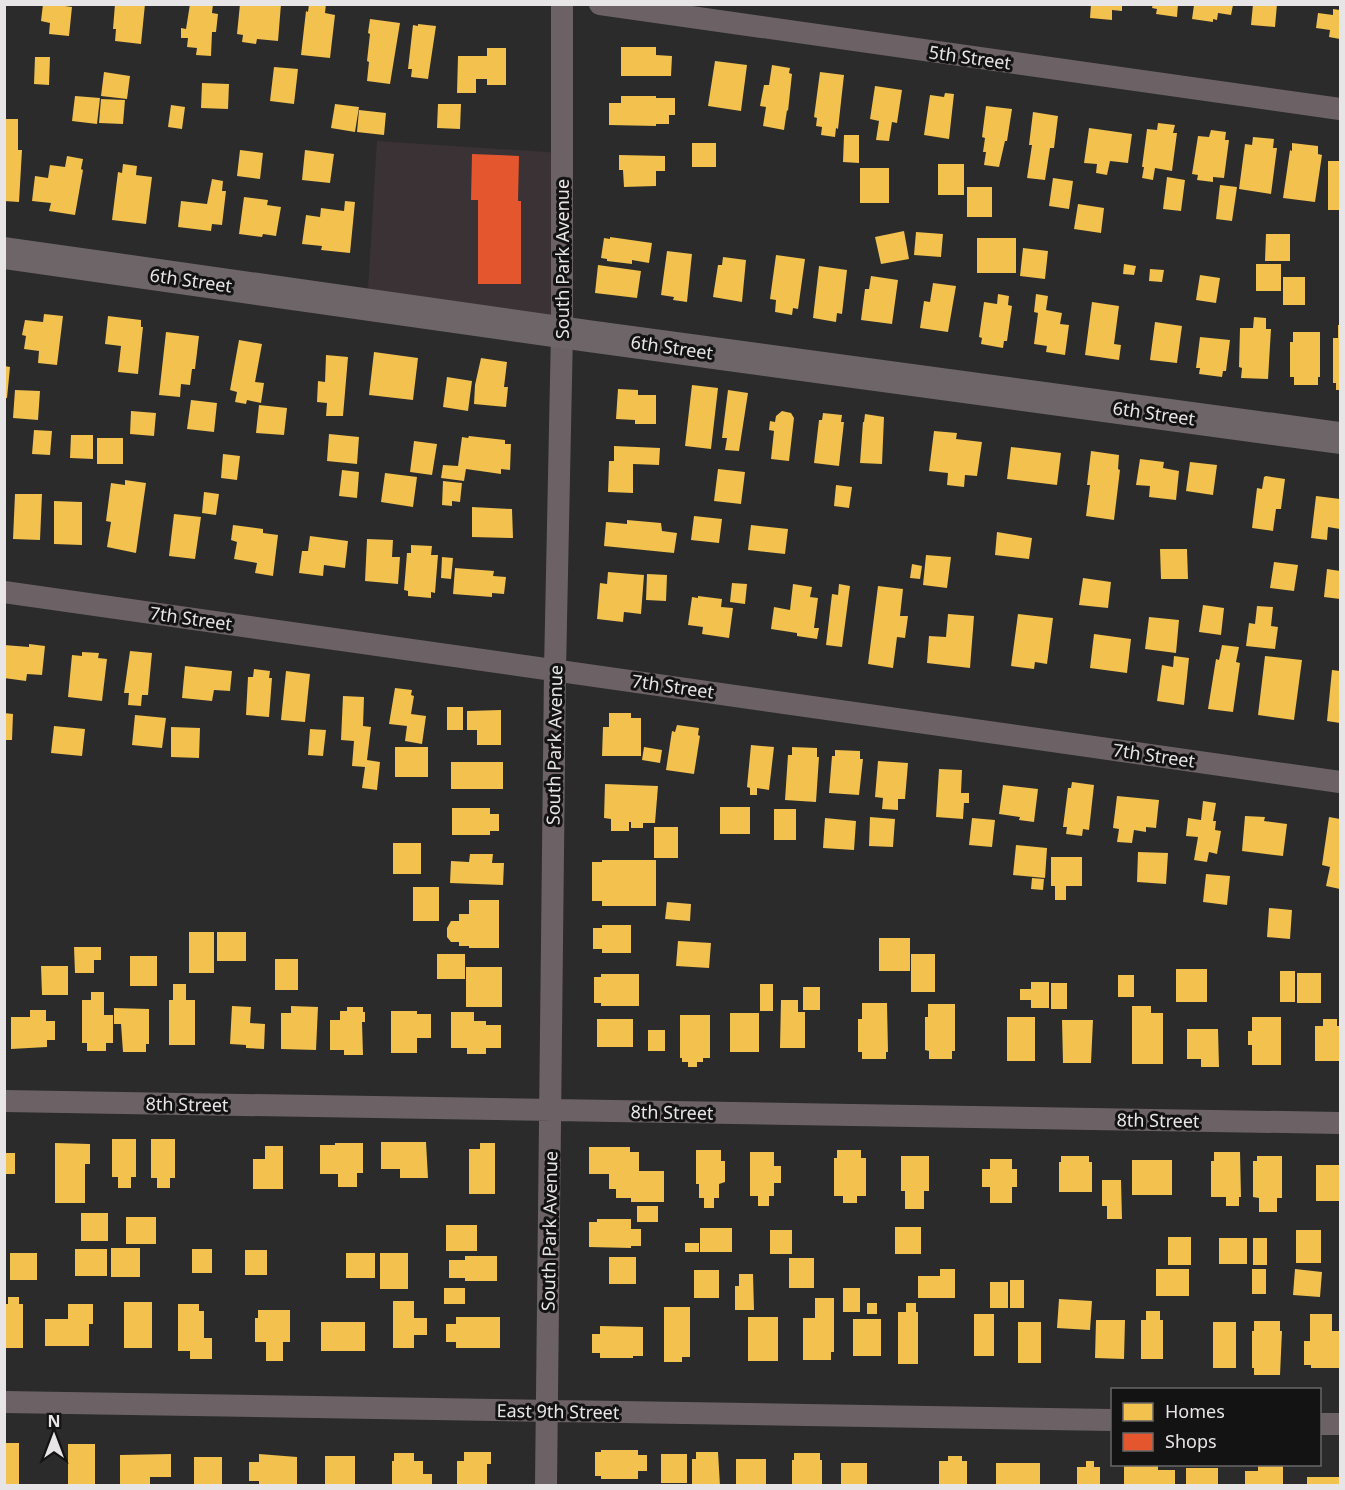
<svg xmlns="http://www.w3.org/2000/svg" width="1345" height="1490" font-family="'Noto Sans',sans-serif">
<rect width="100%" height="100%" fill="#2b2b2b"/>
<path fill="#3a3235" d="M377,141L562,153V332L367,305Z"/>
<path fill="#f2c14e" d="M43,4H65V6L72,7L69,36L49,34L50,23L41,21Z
M115,4H145L141,44L115,41L116,29H113Z
M190,4H213L212,13L218,14L216,32H212L211,56L196,55L197,48L187,47L188,38H181V28L186,29Z
M240,4H281L278,41L257,39L256,44L242,42L243,35L237,34Z
M309,4H326L325,13L335,15L330,58L301,55L306,11L308,12Z
M1091,4H1122V11L1112,10V20L1090,18Z
M1153,4H1178L1177,17L1156,14L1157,9L1152,8Z
M1253,4H1277L1275,27L1251,25Z
M1194,5H1233L1231,15L1218,13L1217,20L1213,19V22L1192,19Z
M1333,9L1340,10V39L1329,37L1330,30L1316,28L1318,13L1333,15Z
M370,19L400,23L390,84L367,81L369,62L367,61L370,34L368,33Z
M418,24L436,26L428,79L411,77L412,69H408L413,25L418,26Z
M621,47H656V55L672,56L671,76H621Z
M487,48H506V85H487V79H476V93H457L458,56H487Z
M35,57H50L49,85L34,84Z
M715,61L747,65L741,111L708,106Z
M772,65L790,68L789,73L792,74L788,111L787,110L784,130L763,126L766,107L760,106L764,85H769Z
M274,67L298,69L294,104L270,101Z
M104,72L130,76L127,99L101,96Z
M820,72L844,75L838,129L836,128L835,137L821,135L822,127L816,126L817,118L814,117Z
M202,83L229,84L228,109L201,108Z
M875,86L902,90L897,123L892,122L889,141L876,140L879,121L870,119Z
M945,93L954,94L949,139L924,135L930,95L944,97Z
M75,96L100,98L97,124L72,121Z
M621,96H656V98H675V115H669V124H656V126L609,125V103H621Z
M101,99L125,100L123,124L99,123Z
M335,104L359,107L355,132L331,128Z
M438,104H461L460,129L437,128Z
M171,105L185,107L182,129L168,127Z
M986,106L1012,109L1007,141H1005L999,167L984,165L986,152H983L985,138L982,137Z
M359,110L386,113L384,135L357,132Z
M1033,112L1058,116L1054,148H1050L1045,180L1027,178L1032,145H1029Z
M4,119H18V150H22L19,202L4,201Z
M1158,123L1175,125L1173,133H1177L1172,171L1155,168L1153,180L1142,178L1144,167H1142L1147,129L1157,130Z
M1089,128L1132,134L1128,163L1110,161L1107,175L1096,173L1097,164L1084,163Z
M1211,130L1226,132L1225,140H1229L1224,178L1213,177V182L1197,180L1198,175L1192,174L1198,136L1209,137Z
M844,135H859V163L843,162Z
M1253,137L1274,139L1273,148H1277L1271,194L1239,189L1245,144L1252,145Z
M692,143H716V167H692Z
M1292,143L1318,146V154L1322,155L1315,202L1283,198L1290,150L1292,151Z
M240,150L263,153L260,179L237,176Z
M305,150L334,154L330,183L302,180Z
M619,155L665,156V171H656V186L624,187L623,170H619Z
M67,156L83,159L81,169L83,170L75,215L49,211L51,203L32,201L35,176L48,178L50,165L65,167Z
M1328,161H1340V210H1328Z
M123,164L137,166L136,175L152,177L146,224L112,220L118,172L122,173Z
M938,164H964V195H938Z
M860,168H889V203H860Z
M1167,177L1185,180L1181,211L1163,209Z
M1053,178L1073,181L1069,209L1049,206Z
M212,179L223,181L222,191H226L222,225L212,224L211,231L178,227L181,201L207,204Z
M1220,185L1237,187L1232,221L1216,219Z
M967,187H992V217H967Z
M244,197L268,200L267,205L281,207L276,236L263,234L262,237L239,234Z
M345,201L355,202L350,253L321,250L322,246L302,244L306,215L320,217L321,208L344,211Z
M1078,204L1104,208L1101,233L1074,229Z
M904,231L909,259L881,264L875,237Z
M916,232L943,234L941,257L914,255Z
M1266,234H1290V261H1265Z
M610,237L652,243L649,263L632,260V264L607,261V259L601,258L604,238L610,239Z
M977,238H1016V273H977Z
M1023,248L1048,251L1045,279L1020,276Z
M667,251L692,254L687,302L673,300L674,297L661,295Z
M776,255L805,259L798,309L793,308L792,315L775,312L776,300L770,299Z
M723,257L746,260L742,302L713,297L718,265H722Z
M1124,264L1136,266L1134,275L1123,274Z
M1256,264H1281V291H1256Z
M598,265L641,271L637,298L595,293Z
M819,266L847,270L842,314L837,313L836,322L813,318Z
M1150,269L1164,270L1162,282L1149,281Z
M1200,275L1220,278L1216,303L1196,300Z
M871,276L898,280L892,324L861,320L865,289H869Z
M1283,277H1305V305H1283Z
M933,283L956,286L948,332L920,328L924,301L930,302Z
M998,294L1009,296L1008,305L1012,306L1007,341H1004L1003,348L981,344L982,338L979,337L984,302L997,304Z
M1036,294L1048,296L1046,310L1062,313L1060,324L1069,325L1065,355L1046,352L1047,346L1034,344L1038,313L1034,312Z
M1092,302L1119,306L1114,344L1121,345L1119,360L1085,355Z
M44,314L63,316L57,365L38,363L39,351L24,349L26,336L22,335L25,320L43,322Z
M108,316L141,320V327H143L138,374L118,372L121,346L105,344Z
M1254,317L1266,318V329H1271L1268,379L1241,378L1242,368L1239,367L1240,328H1253Z
M1155,322L1182,326L1177,363L1150,360Z
M1338,325H1340V390H1336V383H1333V338H1338Z
M166,332L199,336L195,369H192L190,385L181,384L180,397L159,395Z
M1293,332H1320V377H1318V385H1294V377H1290V342H1293Z
M1200,337L1230,340L1226,371H1223L1222,377L1199,374L1200,368H1196Z
M239,340L262,344L255,382L264,383L261,403L247,400L246,404L235,402L237,392L230,390Z
M374,352L418,358L413,400L369,395Z
M326,355L348,357L343,416H326L327,403L317,402L318,381L325,382Z
M481,358L507,362L504,387H508L506,407L474,404L475,385Z
M4,366L10,367L7,398H4Z
M447,377L472,381L468,411L443,407Z
M692,385L718,388L711,449L685,446Z
M618,389L638,390V395H656V424H635V420L616,419Z
M15,390L40,391L38,420L13,418Z
M728,390L748,393L739,451L725,450L727,438H722Z
M191,400L217,403L214,432L187,429Z
M259,405L287,408L284,435L256,433Z
M131,411L156,413L154,436L130,434Z
M782,411L791,413L794,418L789,461L771,459L774,431L769,430L770,421L775,422L776,416Z
M823,413L842,415L841,422H844L839,466L814,463L819,420H822Z
M865,414L884,417L882,464L860,463L863,422H864Z
M34,430L52,431L50,455L32,454Z
M934,431L957,433L956,439L982,442L977,476L965,475L964,487L947,485L948,473L929,471Z
M329,434L359,437L357,464L327,461Z
M71,435H93V459L70,458Z
M469,436L505,440V444H511L510,470L501,469V474L466,469L464,481L441,478L443,465L458,466L462,437L468,438Z
M97,438H123V464H97Z
M414,441L437,444L432,475L410,472Z
M614,446L660,448L659,465L633,464V493L608,492L609,461H614Z
M1011,447L1061,453L1057,485L1007,479Z
M1091,451L1119,455L1118,469L1120,470L1114,520L1086,516L1090,485H1087Z
M223,454L240,456L237,480L221,478Z
M1140,459L1164,462L1163,468L1179,471L1176,500L1149,497L1150,486L1136,485Z
M1190,462L1217,465L1213,495L1186,491Z
M718,469L745,472L741,504L714,501Z
M342,470L359,472L357,498L339,496Z
M385,473L417,477L413,507L381,502Z
M1266,476L1285,479L1281,509H1276L1273,531L1252,528L1257,488L1262,489L1264,477Z
M125,480L146,483L136,553L107,547L111,522L106,521L111,483L125,485Z
M443,481L462,483L460,502L452,501V506L442,505Z
M836,485L852,487L849,508L834,506Z
M204,492L219,494L216,515L202,513Z
M15,494H42L40,540L13,539Z
M1316,496L1340,499V529L1328,527L1327,540L1311,538Z
M54,501L82,502V545L54,544Z
M472,507L512,509L513,538L472,537Z
M174,514L201,517L195,559L169,556Z
M694,516L722,519L719,543L691,540Z
M627,520L661,523L662,531L677,533L674,553L604,546L606,522L627,524Z
M233,525L263,529V533L278,535L273,576L255,573L257,563L234,559L237,542L231,540Z
M751,525L788,529L785,554L748,550Z
M997,532L1032,538L1029,559L995,555Z
M310,536L348,541L345,568L324,565L323,576L299,573L302,551H308Z
M367,539L393,540L392,557H400L398,584L365,581Z
M411,545L432,546L431,555H438L435,593L431,592V598L408,596V591L404,590L407,553H411Z
M1160,549H1187L1188,579H1161Z
M926,555L951,557L947,588L923,585Z
M442,557L453,558L451,579L441,578Z
M1274,562L1298,565L1294,591L1270,588Z
M912,564L922,566L920,579L910,578Z
M455,568L494,571L493,576L506,577L504,594L492,593V597L453,594Z
M1327,569L1340,571V599L1324,597Z
M608,572L644,575L641,614L624,612L623,622L597,619L600,583L607,584Z
M647,574L667,575L666,601L646,600Z
M1083,578L1111,582L1108,608L1079,605Z
M732,583L747,584L745,604L730,602Z
M793,584L812,587L810,597L818,598L814,628H819L817,639L797,636V633L771,629L774,607L790,610Z
M839,584L850,586L842,647L826,645L832,594L838,595Z
M878,586L903,589L900,616H908L905,638L897,637L893,668L868,664Z
M698,596L722,599L721,607L733,608L729,638L702,634L703,627L688,625L692,597L698,598Z
M1203,605L1224,608L1221,635L1199,632Z
M1257,606L1273,607L1271,626L1278,627L1275,649L1246,646L1249,623L1255,624Z
M948,614L974,616L970,668L927,663L929,636L946,637Z
M1018,614L1053,618L1047,664L1035,662L1034,669L1011,666Z
M1149,617L1179,620L1176,653L1145,649Z
M1094,634L1131,639L1127,673L1090,668Z
M29,644L45,646L42,675L27,674L26,681L4,678V645L29,647Z
M1222,645L1239,647L1236,662L1240,663L1233,712L1208,709L1216,659L1219,660Z
M130,651L152,653L148,695H142L141,706L128,705L129,693H124Z
M82,652L99,653L98,658L107,659L102,701L68,697L72,655L82,656Z
M1174,656L1189,658L1184,705L1157,701L1162,665L1173,667Z
M1265,656L1302,660L1294,720L1258,715Z
M185,666L232,671L230,691L214,690L212,701L182,698Z
M254,669L270,671L269,678H272L269,717L246,715L248,677H253Z
M1332,670L1340,671V723L1327,721Z
M286,671L310,674L305,722L281,720Z
M395,688L412,690L411,695L414,696L411,714L426,716L422,744L405,741L407,726L389,724Z
M343,696L364,697L363,726L371,727L367,760L380,762L377,790L362,788L365,767L352,766L354,741L341,740Z
M447,707H463V730H447Z
M501,710V745H477V730H467V711Z
M4,713L13,714L12,740H4Z
M609,713H631V718H641V756H602L603,727H609Z
M135,715L166,718L162,748L132,745Z
M677,725L699,728L698,735L700,736L694,774L666,770L672,731L675,732Z
M54,726L85,729L82,756L51,753Z
M171,727L200,728L199,758L171,757Z
M310,729L326,730L323,756L308,755Z
M751,745L774,747L769,790L757,788V795H750V788L747,787Z
M395,747H428V777H395Z
M644,747L662,750L660,763L642,760Z
M792,747L817,748V757H819L816,802L785,800L788,755H792Z
M835,750L860,751V759H863L859,795L829,793L832,756H835Z
M878,761L908,763L905,799H898V810L882,809L883,798L875,797Z
M451,762H503V789H451Z
M939,769L962,770L961,793H969V803H964L963,819L936,817Z
M1072,782L1094,785L1089,830L1083,829L1082,836L1066,834L1067,827H1063L1068,788H1071Z
M605,784L658,786L655,823H643V828H631V822H629V831H611V819L604,818Z
M1003,785L1038,789L1034,822L1019,820L1020,817L999,814Z
M1117,796L1159,800L1156,828L1146,827V832L1134,830L1132,843L1117,842L1119,829L1113,828Z
M1203,801L1216,803L1213,821H1216L1215,830L1221,831L1217,854L1209,852L1207,862L1194,860L1198,837L1186,836L1188,818L1201,820Z
M720,807H750V834H720Z
M452,808H490V814H499V831H490V835H452Z
M774,809H796V840H774Z
M1245,816L1265,817L1264,821L1287,824L1283,856L1242,851Z
M870,817L895,819L893,847L869,846Z
M1329,817L1340,819V889L1326,886L1330,867L1322,865Z
M825,818L856,821L854,850L823,848Z
M972,818L995,820L992,847L969,845Z
M654,827H678V858H654Z
M393,843H421V874H393Z
M1016,845L1047,848L1045,878L1013,875Z
M1138,852L1168,853L1166,884L1137,882Z
M470,854H493L492,863H504L503,885L450,883L451,861L469,862Z
M1051,857H1082V886H1066V900H1055V886H1051Z
M602,860H656V906H602V901H592V862H602Z
M1206,874L1230,876L1227,905L1203,902Z
M1032,878L1044,879L1043,890L1031,889Z
M413,887H439V921H413Z
M469,900H499V948H469V946H459V942H451L447,937V928L451,921H459V914H469Z
M667,902L691,904L690,921L665,919Z
M1269,908L1292,910L1290,939L1267,937Z
M602,925H631V953H602V949H593V928H602Z
M189,932H214V973H189Z
M217,932H246V961H217Z
M879,938H910V971H879Z
M678,941L711,943L709,968L676,966Z
M74,947H101V960H94V973H75Z
M437,954H465V979H437Z
M911,954H935V992H911Z
M130,956H157V986H130Z
M275,959H298V990H275Z
M41,966H68V995H42Z
M466,967H502V1007H466Z
M1176,969H1207V1002H1176Z
M1280,971H1295V1002H1280Z
M1297,973H1321V1003H1297Z
M601,974H639V1006H601V1003H594V977H601Z
M1118,975H1134V997H1118Z
M1031,982H1049V1008H1031V1000H1020V989H1031Z
M1051,983H1067V1009H1051Z
M173,984H186V1000H195V1045H169V1000H173Z
M760,984H773V1011H760Z
M803,987H820V1010H803Z
M91,992H104V1015H113V1043H106V1051H87V1043H82V1000H91Z
M781,1000H798V1012H805V1048H780Z
M862,1003H887L888,1052H886V1059H862V1052H858V1019H862Z
M928,1004H955V1051H952V1059H929V1051L925,1050V1017H928Z
M232,1006L251,1007L250,1023L265,1024L264,1049L246,1048V1045L230,1044Z
M291,1006L318,1007L316,1050L281,1049V1013H291Z
M1132,1006H1151V1013H1163V1064H1132Z
M347,1007H363V1012H365V1022H362L363,1055H344V1050H330V1020H340V1011H347Z
M114,1008L149,1009V1044H146V1052H123L121,1024H114Z
M30,1010H46V1021H55V1040H47V1047L11,1049V1017H30Z
M391,1011H417V1014H431V1038H417V1053H391Z
M451,1012H474V1021H486V1025H501V1048H486V1054H467V1048H451Z
M730,1013H759V1052H730Z
M680,1015H710V1058H703V1062H697V1067H688V1062H682V1058H680Z
M1007,1017H1035V1061H1007Z
M1252,1017H1281V1065H1252V1045H1248V1031H1252Z
M597,1019H633V1047H597Z
M1323,1019H1337V1026H1340V1061H1315V1026H1323Z
M1062,1020H1093L1091,1063H1063Z
M1187,1029H1218L1219,1067H1201V1059H1187Z
M648,1030H665V1051H648Z
M112,1139H136V1177H131V1188H118V1177H112Z
M151,1139H175V1178H170V1188H157V1178H151Z
M381,1142H426L428,1178H400V1169H381Z
M55,1143L90,1144V1164H85V1203H55Z
M335,1143H363V1173H357V1187H338V1174H320V1145H335Z
M480,1143H495V1194H469V1149H480Z
M265,1146H283V1189H253V1159H265Z
M589,1147H630V1152H639V1171H664V1202H631V1198H616V1189H609V1174H589Z
M696,1150H721V1161H725V1182L719,1184V1198H714V1208H704V1198H699V1184H696Z
M837,1150H861V1158H866V1196H857V1203H843V1196H834V1158H837Z
M750,1152H774V1166H781V1183H774V1196H769V1206H758V1196H750Z
M1214,1152H1240L1241,1197H1239V1206H1226V1197H1211V1161H1214Z
M4,1153H15V1174H4Z
M901,1156H929V1191H924V1209H905V1191H901Z
M1061,1156H1089V1162H1092V1192H1059V1162H1061Z
M1257,1156H1282V1198H1277V1212H1259V1198L1253,1197V1161H1257Z
M990,1159H1012V1169H1017V1187H1012V1203H990V1187H982V1169H990Z
M1132,1160H1172V1195H1132Z
M1316,1165H1340V1201H1316Z
M1102,1180H1121L1122,1219H1107V1206H1102Z
M637,1206H658V1222H637Z
M81,1213H108V1241H81Z
M126,1217H156V1244H126Z
M597,1219H631V1229H641V1246H631V1248L589,1247V1222H597Z
M446,1225H477V1251H446Z
M895,1227H921V1254H895Z
M700,1228H732V1252H700Z
M770,1230H792V1254H770Z
M1296,1230H1321V1263H1296Z
M1168,1237H1191V1265H1168Z
M1219,1238H1247V1264H1219Z
M1253,1238H1267V1265H1253Z
M685,1243H699V1252H685Z
M111,1248H140V1277H111Z
M75,1249H107V1276H75Z
M192,1249H212V1273H192Z
M245,1250H267V1275H245Z
M10,1253H37V1280H10Z
M346,1253H375V1278H346Z
M380,1253H408V1289H380Z
M465,1256H497V1281H465V1278H449V1260H465Z
M609,1257H636V1284H609Z
M789,1258H814V1288H789Z
M940,1269H955V1298H918V1276H940Z
M1156,1269H1189V1296H1156Z
M1252,1269H1266V1294H1252Z
M1295,1269L1322,1272L1320,1297L1293,1295Z
M694,1270H719V1298H694Z
M739,1274H753L754,1310H735V1286H739Z
M1010,1280H1024V1308H1010Z
M990,1282H1008V1308H990Z
M444,1288H465V1304H444Z
M843,1288H860V1312H843Z
M8,1297H19V1304H23V1348H4V1304H8Z
M815,1298H834V1352H831V1360H803V1318H815Z
M1059,1299L1092,1301L1090,1330L1057,1328Z
M393,1301H414V1318H427V1335H414V1348H393Z
M124,1302H152V1348H124Z
M867,1303H877V1314H867Z
M906,1303H916V1312H918V1364H898V1312H906Z
M68,1304H93V1324H89V1346H45V1319H68Z
M178,1304H199V1311H204V1338H212V1359H190V1351H178Z
M664,1307H690V1357H682V1362H664Z
M258,1310H290V1342H283V1361H266V1342H255V1318H258Z
M1146,1311H1160V1320H1163V1359H1141V1320H1146Z
M974,1314H994V1356H974Z
M1310,1314H1332V1331H1340V1368H1311V1365H1304V1341H1310Z
M456,1317H500V1348H456V1342H446V1324H456Z
M748,1317H778V1361H748Z
M853,1319H881V1356H853Z
M1096,1320H1125L1124,1359L1095,1358Z
M1254,1321H1280V1331H1282L1280,1375H1254V1368H1252V1331H1254Z
M321,1322H365V1351H321Z
M1018,1322H1041V1363H1018Z
M1213,1322H1236V1368H1213Z
M600,1326L643,1327V1356H633V1358H600V1353H592V1334H600Z
M4,1443H19V1486H4Z
M68,1444H95V1486H68Z
M601,1450H638V1455H647V1471H638V1479H601V1476H595V1452H601Z
M464,1452H491V1464H487V1485L457,1486V1461H464Z
M696,1452H718L720,1486H692V1459H696Z
M394,1453H414V1461H423V1474H432V1486H392V1461H394Z
M794,1453H820V1460H822V1486H792V1460H794Z
M171,1454V1477H150V1486H120V1455Z
M259,1454L297,1457V1485L259,1486V1481H249V1462H259Z
M661,1454H687V1483H661Z
M325,1456H355V1486H325Z
M948,1456H962V1461H967V1486H939V1461H948Z
M194,1457H222V1486H194Z
M736,1459H766V1486H736Z
M1086,1461H1094V1467H1100V1486H1077V1467H1086Z
M841,1463H867V1486H841Z
M996,1463H1040V1486H996Z
M1144,1465H1158V1470H1175V1486H1124V1466Z
M1258,1465H1283V1486H1245V1471H1258Z
M1186,1468H1218V1486H1186Z
M1307,1477H1340V1486H1307Z"/>
<path fill="#e4572e" d="M472,154L519,156L518,201H521V284H478V200H471Z"/>
<g fill="none" stroke-linecap="round" stroke-linejoin="round">
<path stroke="#6c6266" stroke-width="22" d="M600,4L1340,109
M4,592L1340,782
M4,1101L1340,1123
M4,1402L1112,1420
M1320,1424H1340
M546,1486L555,670L562,332V4"/>
<path stroke="#6e6568" stroke-width="32" d="M4,253L588,336L1340,438"/>
</g>
<g text-anchor="middle" dominant-baseline="central" stroke-width="6" stroke-linejoin="round" paint-order="stroke">
<g font-size="18" fill="#e7e5e6" stroke="#141313">
<text transform="translate(970 57) rotate(8)">5th Street</text>
<text transform="translate(562 259) rotate(-90)">South Park Avenue</text>
<text transform="translate(191 280) rotate(8)">6th Street</text>
<text transform="translate(672 347) rotate(8)">6th Street</text>
<text transform="translate(1154 413) rotate(8)">6th Street</text>
<text transform="translate(191 618) rotate(8)">7th Street</text>
<text transform="translate(673 686) rotate(8)">7th Street</text>
<text transform="translate(554 745) rotate(-89)">South Park Avenue</text>
<text transform="translate(1154 755) rotate(8)">7th Street</text>
<text transform="translate(187 1104) rotate(1)">8th Street</text>
<text transform="translate(672 1112) rotate(1)">8th Street</text>
<text transform="translate(1158 1120) rotate(1)">8th Street</text>
<text transform="translate(549 1231) rotate(-89)">South Park Avenue</text>
<text transform="translate(558 1411) rotate(1)">East 9th Street</text>
</g>
</g>
<rect width="1345" height="1490" fill="none" stroke="#e7e5e6" stroke-width="12"/>
<rect x="1111" y="1388" width="210" height="78" fill="#141313" stroke="#686767" stroke-width="1.5"/>
<rect x="1123" y="1403" width="30" height="18" fill="#f2c14e" stroke="#686767" stroke-width="1.5"/>
<text x="1165" y="1418" font-size="18" fill="#e7e5e6">Homes</text>
<rect x="1123" y="1433" width="30" height="18" fill="#e4572e" stroke="#686767" stroke-width="1.5"/>
<text x="1165" y="1448" font-size="18" fill="#e7e5e6">Shops</text>
<g transform="translate(54 1436)" stroke="#141313" stroke-width="4.5" paint-order="stroke">
<path d="M0-4.5L10 22L0 15L-10 22Z" fill="#e7e5e6"/>
<text y="-9" font-size="16" font-weight="bold" text-anchor="middle" fill="#e7e5e6">N</text>
</g>
</svg>
